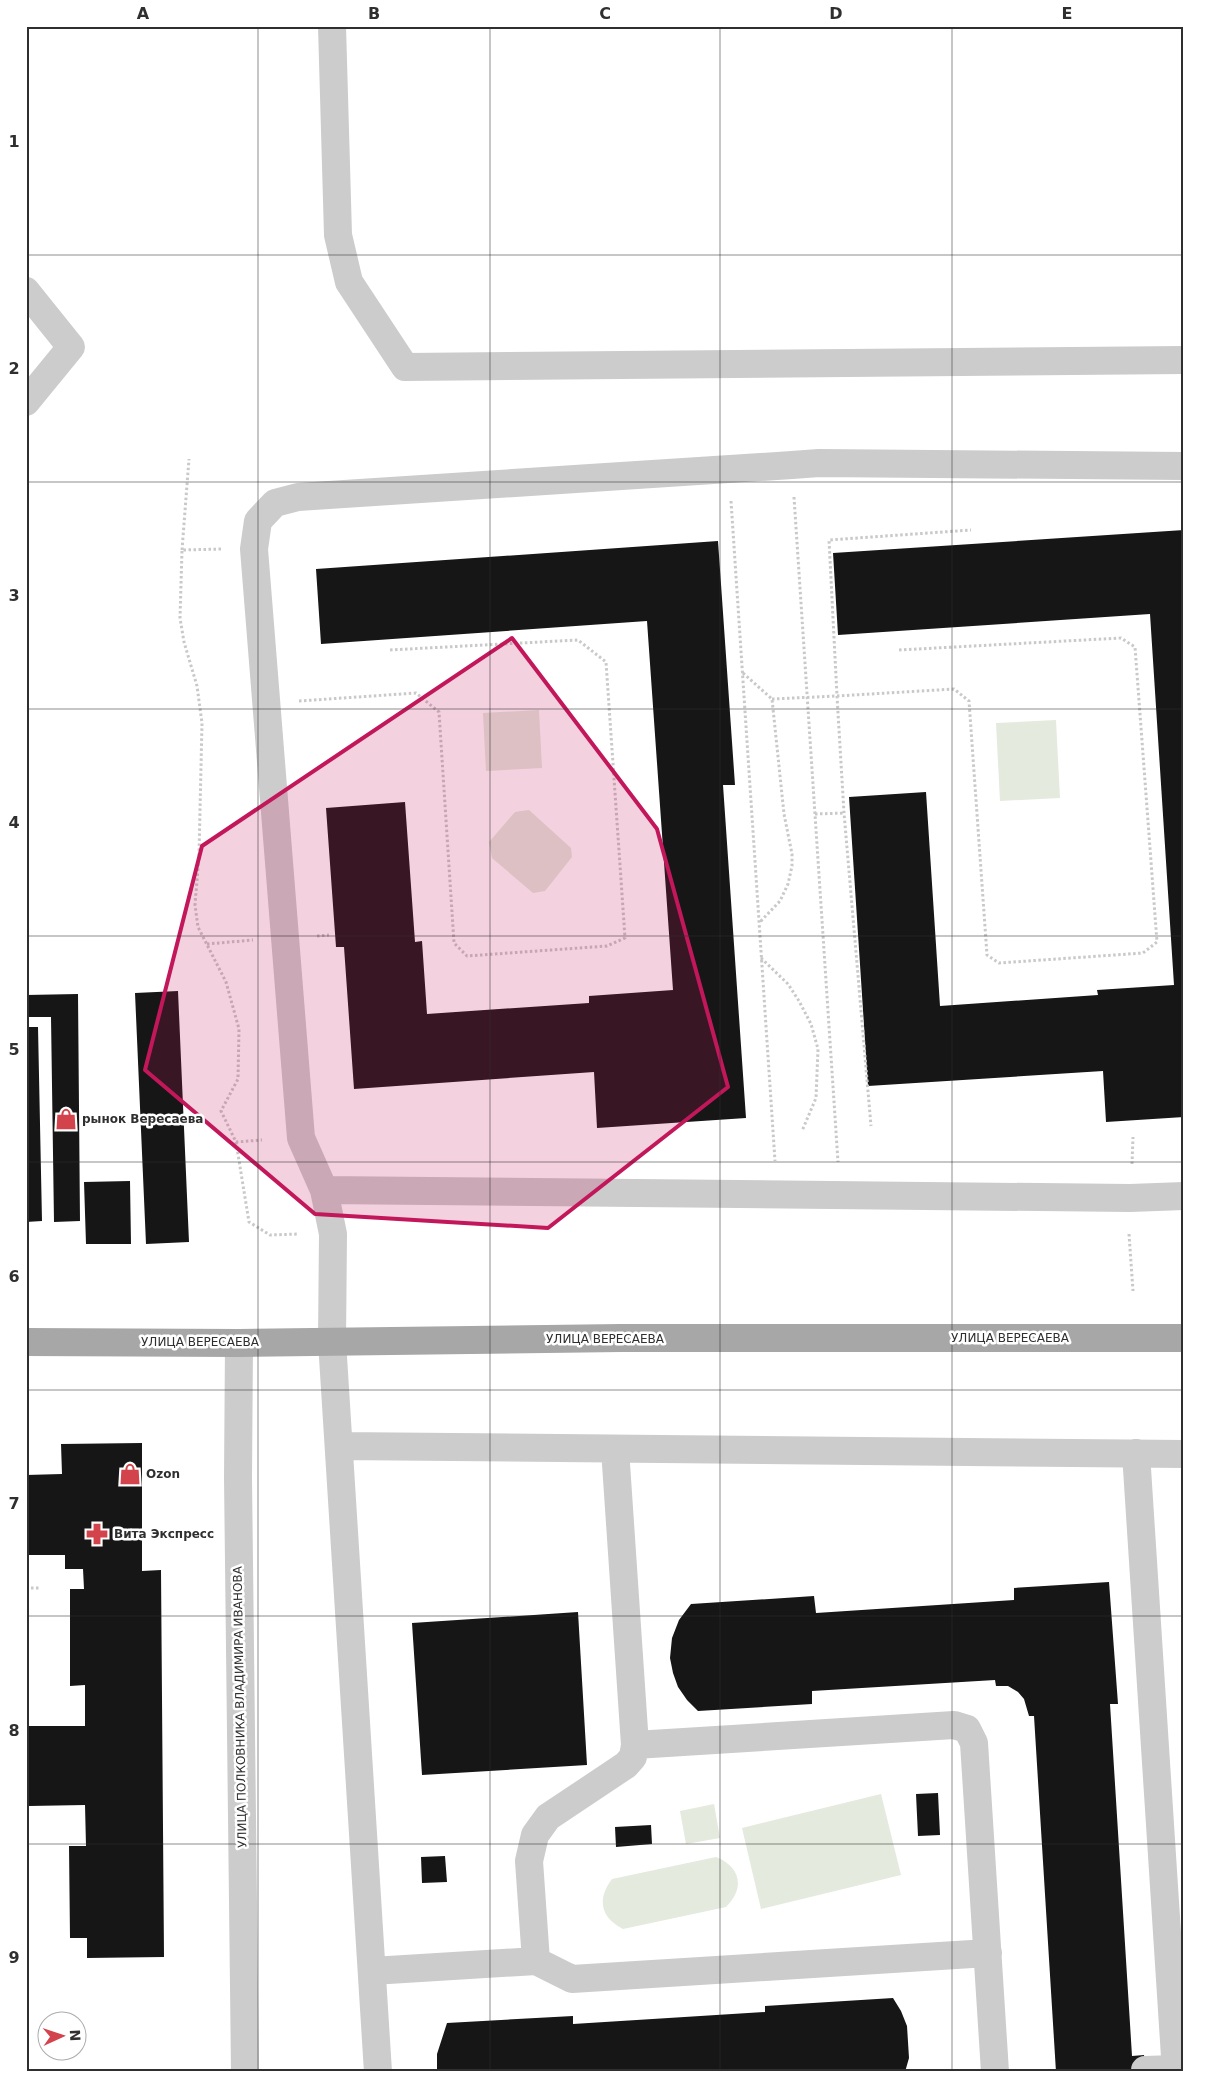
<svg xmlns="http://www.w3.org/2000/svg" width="1210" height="2098" font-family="'DejaVu Sans',sans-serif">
<rect width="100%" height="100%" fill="#fff"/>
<path fill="#e4eade" d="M539,710L542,768L486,771L483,713Z
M1056,720L1060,798L1000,801L996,723Z
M529,810L571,848L572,857L545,891L533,893L492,858L489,842L515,812Z
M881,1794L901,1875L761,1909L742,1828Z
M714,1804L720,1838L686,1844L680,1811Z
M716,1857C741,1867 745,1888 726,1907L623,1929C600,1917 597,1899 612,1879Z"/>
<path fill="#161616" d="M1184,530V1117L1106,1122L1103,1071L868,1086L849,797L926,792L940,1006L1098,995L1097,990L1174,985L1150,614L838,635L833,553Z
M718,541L735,785H723L746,1118L597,1128L594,1072L354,1089L344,947H336L326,808L405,802L415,942L422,941L427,1014L589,1003V996L673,990L647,621L321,644L316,569Z
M178,991L189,1242L146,1244L135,993Z
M78,994L80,1221L54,1222L51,1017H26V995Z
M26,1027H38L42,1221L26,1222Z
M130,1181L131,1244H86L84,1182Z
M142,1443V1571L161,1570L164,1957L87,1958V1938H70L69,1846H86L85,1805L29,1806V1815H26V1726H85V1685L70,1686V1589H84L83,1569H65V1555H26V1475L62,1474L61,1444Z
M1109,1582L1118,1704H1110L1132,2056L1144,2055L1146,2072H1056L1034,1716H1029L1024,1699L1018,1692L1008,1686H996L995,1680L812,1691V1704L698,1711L687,1700L678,1687L673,1673L670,1658L672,1638L679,1620L691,1604L814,1596L816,1613L1014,1600V1588Z
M578,1612L587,1765L422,1775L412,1623Z
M938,1793L940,1835L918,1836L916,1794Z
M651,1825L652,1844L616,1847L615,1827Z
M445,1856L447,1882L422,1883L421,1857Z
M893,1998L901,2011L907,2026L909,2058L905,2072L437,2071V2054L447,2023L573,2016V2024L765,2012V2006Z"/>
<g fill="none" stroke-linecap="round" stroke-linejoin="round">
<path stroke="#c9c9c9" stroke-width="3" stroke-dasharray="2.5 2.5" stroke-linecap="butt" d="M794,497L838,1162
M731,501L775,1161
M221,549L182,550L180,618L184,642L197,686L202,723L199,855L195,905L198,927L226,982L239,1029L238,1079L221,1111L236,1142L262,1140
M182,550L189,459
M899,650L1121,638L1135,647L1157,942L1143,953L999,963L987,955L969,701L954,689L837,696L829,540L971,530
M743,673L772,699L784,814L792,854V866L788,884L780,901L760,922
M772,699L837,696L844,813L871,1126
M299,701L416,693L439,712L454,943L467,956L607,946L625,938L606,662L578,640L389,650
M815,814L844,813
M317,936L329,935
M207,944L253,940
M761,958L788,984L799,1001L811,1024L818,1049L816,1098L802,1131
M236,1142L249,1222L270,1235L299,1234
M1132,1164L1133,1137
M1129,1234L1133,1291
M26,1588H39"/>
<path stroke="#ccc" stroke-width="28" d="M332,26L338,235L349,282L405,367L1184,360
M26,291L71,347L26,402
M324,1190L1130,1198L1184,1196
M239,1343L238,1478L245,2072
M339,1446L1184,1454
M1136,1453L1176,2072
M635,1745L954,1725L967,1729L974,1743L995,2072
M536,1961L572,1979L988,1953
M372,1971L536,1961L529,1861L535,1835L548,1817L626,1765L633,1757L635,1745L615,1449
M1145,2070L1175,2069
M378,2072L332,1341L333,1234L324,1190L301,1138L254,549L258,521L275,503L298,497L792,465L819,463L1184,466"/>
<path stroke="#a7a7a7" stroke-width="28" d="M26,1342L239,1343L621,1338H1184"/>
</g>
<path fill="#c2185b" fill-opacity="0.2" stroke="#c2185b" stroke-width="4" stroke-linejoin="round" d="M512,638L657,829L728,1087L548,1228L315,1214L145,1070L202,846Z"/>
<path fill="none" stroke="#2f2f2f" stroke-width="1" stroke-opacity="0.55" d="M258,26V2072M490,26V2072M720,26V2072M952,26V2072M26,255H1184M26,482H1184M26,709H1184M26,936H1184M26,1162H1184M26,1390H1184M26,1616H1184M26,1844H1184"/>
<defs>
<g id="shop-bare" transform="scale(1.725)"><path d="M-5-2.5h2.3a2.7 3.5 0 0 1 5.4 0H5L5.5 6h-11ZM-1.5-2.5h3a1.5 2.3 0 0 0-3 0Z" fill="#d3434b" stroke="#fff" stroke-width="2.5" paint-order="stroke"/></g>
<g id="pharmacy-bare" transform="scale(1.725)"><path d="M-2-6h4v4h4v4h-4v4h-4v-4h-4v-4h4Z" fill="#d3434b" stroke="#fff" stroke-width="2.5" paint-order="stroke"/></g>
</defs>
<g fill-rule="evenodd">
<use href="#shop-bare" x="66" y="1119"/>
<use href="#shop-bare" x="130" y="1474"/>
<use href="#pharmacy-bare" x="97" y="1534"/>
</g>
<g text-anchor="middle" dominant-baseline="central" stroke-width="5" stroke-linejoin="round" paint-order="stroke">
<g font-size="12" font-weight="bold" fill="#2f2f2f" stroke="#fff" text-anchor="start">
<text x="82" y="1119">рынок Вересаева</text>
<text x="146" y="1474">Ozon</text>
<text x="114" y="1534">Вита Экспресс</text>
</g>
<g font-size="12" fill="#2f2f2f" stroke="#fff">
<text x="1010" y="1338">УЛИЦА ВЕРЕСАЕВА</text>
<text x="605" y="1339">УЛИЦА ВЕРЕСАЕВА</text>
<text x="200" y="1342">УЛИЦА ВЕРЕСАЕВА</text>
<text transform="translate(240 1707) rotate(-91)">УЛИЦА ПОЛКОВНИКА ВЛАДИМИРА ИВАНОВА</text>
</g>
</g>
<rect width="1210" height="2098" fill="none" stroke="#ffffff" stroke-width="55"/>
<g transform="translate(62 2036) rotate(87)"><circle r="24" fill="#ffffff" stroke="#acacac"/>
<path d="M0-4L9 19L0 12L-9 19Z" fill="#d3434b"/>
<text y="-8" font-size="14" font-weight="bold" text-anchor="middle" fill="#2f2f2f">N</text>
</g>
<rect x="28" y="28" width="1154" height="2042" fill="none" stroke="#2f2f2f" stroke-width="2"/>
<g font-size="16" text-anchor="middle" font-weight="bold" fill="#2f2f2f">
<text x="143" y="19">A</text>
<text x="374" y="19">B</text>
<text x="605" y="19">C</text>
<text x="836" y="19">D</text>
<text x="1067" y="19">E</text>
<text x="14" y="147">1</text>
<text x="14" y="374">2</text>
<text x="14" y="601">3</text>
<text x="14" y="828">4</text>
<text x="14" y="1055">5</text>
<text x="14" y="1282">6</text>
<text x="14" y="1509">7</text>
<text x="14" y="1736">8</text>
<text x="14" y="1963">9</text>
</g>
</svg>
